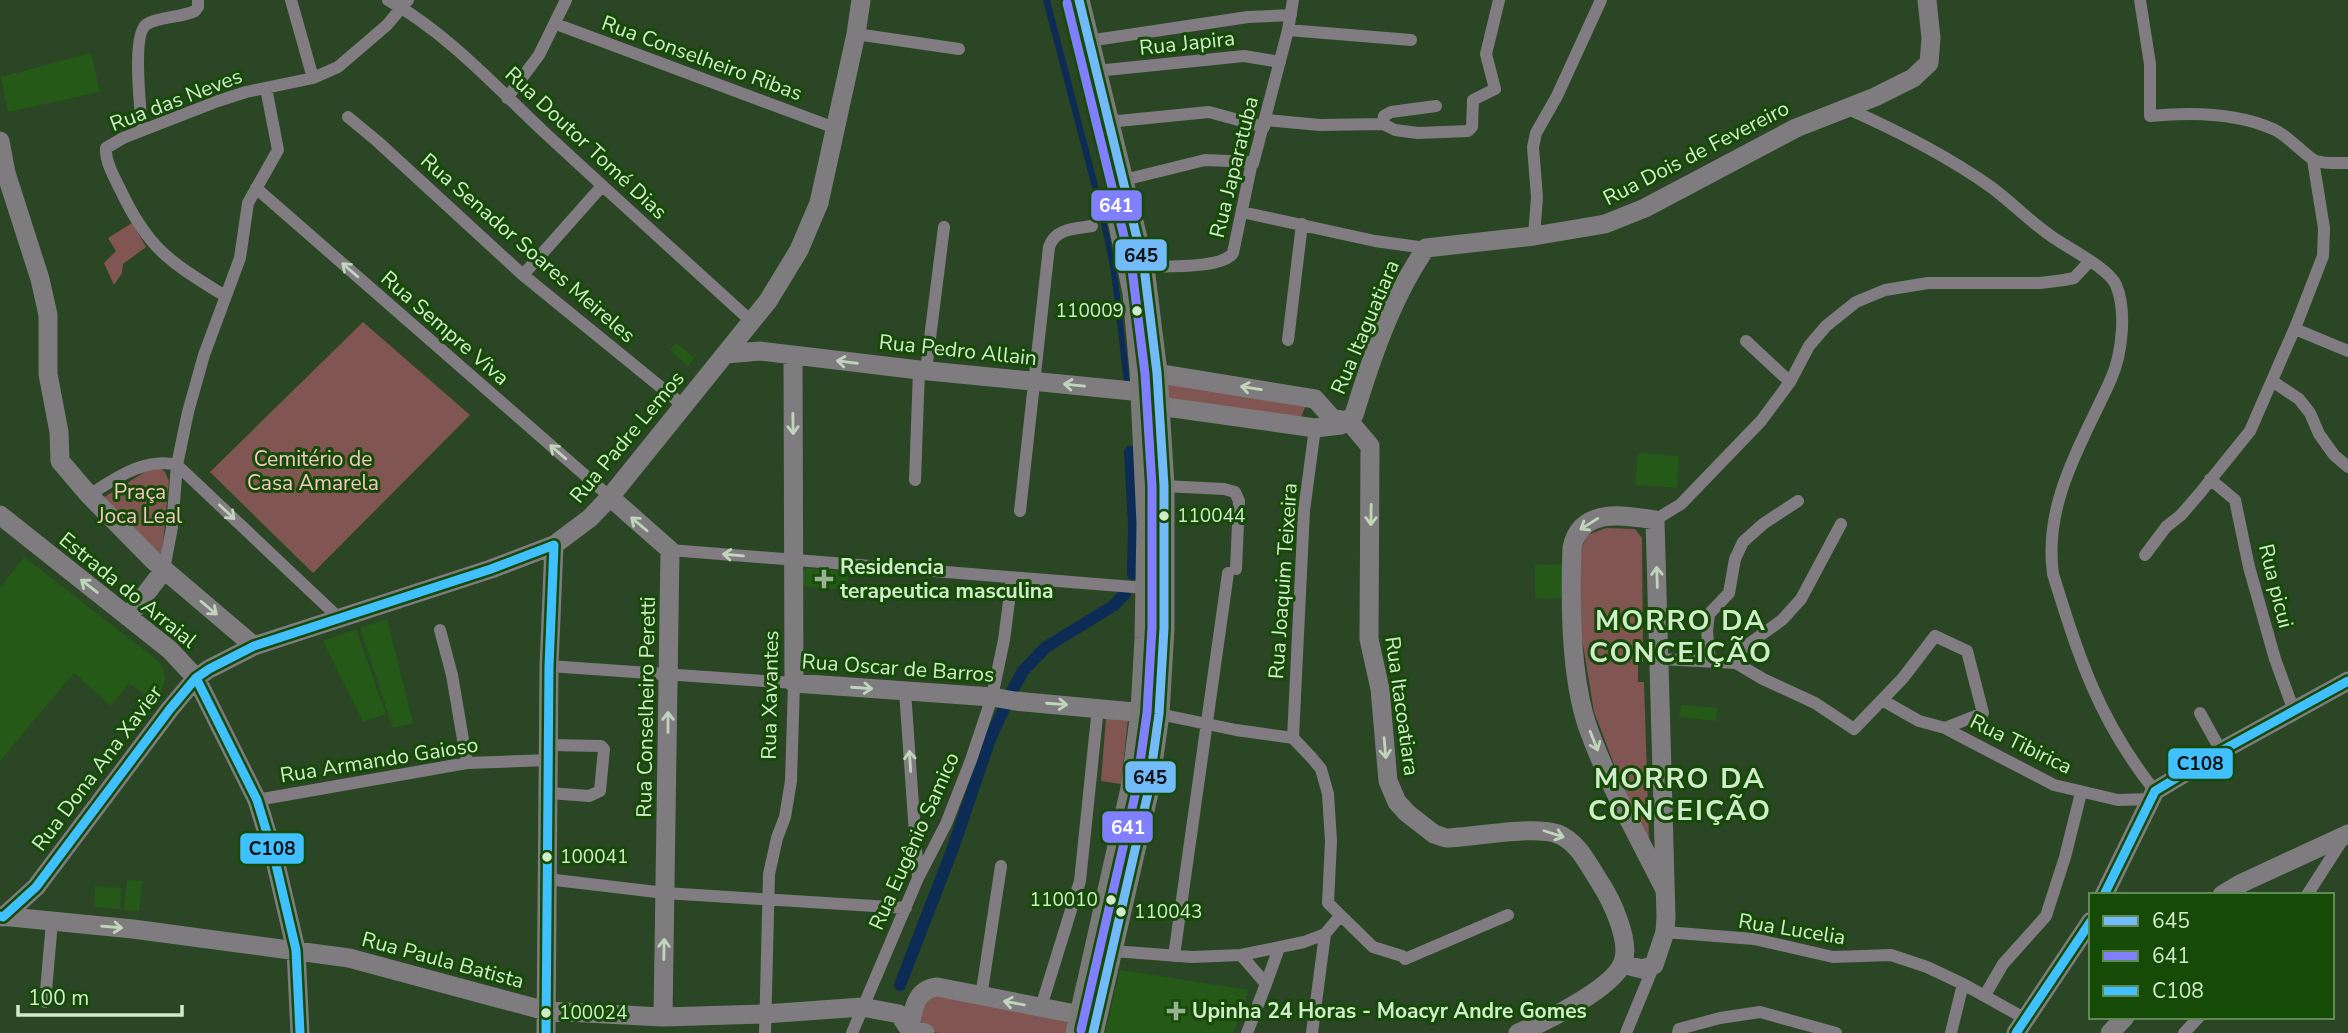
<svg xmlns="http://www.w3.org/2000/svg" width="2348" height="1033" font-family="'Nunito Sans',sans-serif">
<rect width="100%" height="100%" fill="#2a4624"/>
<path fill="#245917" d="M91,53L100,92L8,112L1,77Z
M676,343L694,358L688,366L670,350Z
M1638,453L1679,456L1677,488L1635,485Z
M24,557L157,660L163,668L165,678L160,696L155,702L129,683L111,706L74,673L0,761V588Z
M1562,564V598L1535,599V565Z
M805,568L849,571L847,590L801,586V572Z
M387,619L413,723L393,728L360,628Z
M356,629L386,714L363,722L323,641Z
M1681,705L1717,708L1716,721L1679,717Z
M127,880L142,881L139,911L124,910Z
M95,886L121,888L120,909L94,907Z
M1120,970L1249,990L1233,1033H1105Z"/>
<path fill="#815652" d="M132,223L146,247L123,264L122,273L114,285L104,263L116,251L108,238Z
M363,322L470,415L313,573L210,472Z
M1161,380L1305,407L1301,418L1163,402Z
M160,468L165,472L169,481L162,552L160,555L104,497L150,469Z
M1606,528L1635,529L1642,538L1643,662H1638V682H1644L1649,840L1643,839L1594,712L1580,626L1579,555L1587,535Z
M1106,718L1128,719L1121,784L1101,781Z
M929,995L1066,1018L1071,1033H939L922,1030L918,1023Z"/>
<path fill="#0c2b55" d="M1043,0H1050L1101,197L1117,272L1130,382H1124L1111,271L1100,218Z"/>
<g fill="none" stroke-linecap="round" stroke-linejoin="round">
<path stroke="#0c2b55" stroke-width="12" d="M1130,452L1134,524L1133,574
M900,985L953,848L990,739L1013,689L1023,671L1046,647L1113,606L1125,594"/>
<path stroke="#817b82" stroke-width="12" d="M291,0L313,78
M388,0C447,33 494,85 543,131C612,195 682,258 752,322
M2140,0L2150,64V116C2190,112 2235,112 2273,129C2288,135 2307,158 2316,161C2326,164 2338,163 2348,163
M556,24L835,128
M1288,30L1411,40
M856,34L959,49
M1088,41L1248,17L1291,15
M1096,71L1244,56L1280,62
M507,98L539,55L566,0
M1846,108C1896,130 1946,155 1991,187C2014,204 2033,225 2057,240C2072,250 2109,269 2116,285C2127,311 2122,354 2111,379C2083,442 2043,502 2053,574C2079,658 2099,721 2155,791
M348,117L377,141L523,275L684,406
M1266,120L1320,125L1383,124L1395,130L1418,133L1468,131L1472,127L1473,100L1495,89L1486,54L1499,0
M1108,122L1209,112L1264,127
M1383,124L1384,116L1391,112L1436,106
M142,130C141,112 131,33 147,24C161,16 180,18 195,11L198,7V0
M1124,180L1205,160L1252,162
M256,188L610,497
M1242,212L1375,241L1426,248
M1534,236L1537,197L1533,147L1536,133L1557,96L1601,0
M1144,267C1164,266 1222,269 1233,253L1252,162L1253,164L1288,30L1293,0
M523,275L602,186
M225,296C170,262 148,249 120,189C114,177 105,161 106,148L123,138L218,101L246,92L313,78L338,67L387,25L408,0
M2295,329L2348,351
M1288,340L1302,224
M1746,341L1790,382
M926,370L944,227
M2272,381L2299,399L2310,413L2319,434L2334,455L2348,467
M2210,479L2235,500L2249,567L2275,659L2294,711
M915,480L919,370
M1164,486L1224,489L1235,492L1239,501L1236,569
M89,495C115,479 144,457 177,465L339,618
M1020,511L1049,247C1055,228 1075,229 1092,226
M1655,520L1681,504L1761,421L1790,382L1809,346L1826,326L1856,302L1885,290L1928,283H2040L2064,280L2074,278L2089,262
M670,550L1146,588
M2145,555L2166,527L2181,515L2200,493L2250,431L2297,323L2323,256L2324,228L2313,160
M164,570L172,527L177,465L188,412L204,355L240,258L248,203L278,150L266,88
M440,630L452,675L467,763
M1660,659L1736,663L1763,679L1815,703L1854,729L1903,678L1935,636L1967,651L1983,713L1945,728
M1710,661L1707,631L1709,614L1729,593L1735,559L1743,542L1763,524L1798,501
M1736,663L1743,648L1782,620L1801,599L1841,524
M549,666L794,683L791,781L785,817L777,838L769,874L765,1033
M905,691L918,877
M1882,700L1919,721L1945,728L1958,735L2054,785L2118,800L2149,799
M2200,713L2221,751
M1159,714L1236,730L1293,738L1312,758L1321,769L1328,794L1331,841L1328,903L1373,947L1402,956L1405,959L1508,915
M1293,738L1304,511L1315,428
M549,793L589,796L600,791L604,749L601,746L550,745
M257,800L467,763L549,760
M547,879L665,893L906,908
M2307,895L2345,836
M1665,932L1754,939L1833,957L1891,955L1927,967L1963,984L2024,1018
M1113,951L1192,957L1241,955L1304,942L1325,934L1340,916
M1241,955L1266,984L1247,1033
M1174,956L1228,573
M1266,984L1279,948
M1985,995L2003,964L2046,916L2065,857L2081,793
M981,997L1001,866
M45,1002L52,922
M1041,1007L1080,881L1098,707
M852,1033L918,878L946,824L971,760L992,697L1004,640L1012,578
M1312,1033L1325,934
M1626,1033L1654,965
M1678,1033L1679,1029L1720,1018L1760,1012L1836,1033
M1951,1033L1963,984
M2184,1033L2199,1017"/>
<path stroke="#7f7c80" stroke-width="19" d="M0,141L6,173L40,279L48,315V374L59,432L60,461L89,495L154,561L254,646
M726,354L760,351L919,370L1142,392
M793,355L794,683L992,697L1015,701L1156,714
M1143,371L1315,399L1332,418L1346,421
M1159,406L1315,428L1341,425L1354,415C1371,359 1392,297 1426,248L1534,236L1605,224L1645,208L1796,128L1875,97L1913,78L1929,63L1931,38L1927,0
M1348,420L1370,446L1369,639L1380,689L1388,781L1397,802L1407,813L1434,834L1446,838C1474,837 1534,825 1558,834C1578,842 1588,864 1599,881C1611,899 1631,941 1623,962C1614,988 1543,1023 1518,1033
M610,497L670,550L663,1017
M0,515L170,650L196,678L257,800L274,856L296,950L300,1033
M128,617L164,570
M2104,895L2155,791L2221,751L2348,681
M2222,895L2242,883L2348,834
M0,916L133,929L349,958L546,1011L663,1017L765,1014L862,1007L899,1014L909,1029
M3,917L36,887L170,709L196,678L209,669L254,646L491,569L554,545L590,518L610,497L768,301L799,250L819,203L856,34L861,0
M1622,964L1642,969L1654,965L1665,932L1666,917L1655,520C1624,515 1580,507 1572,548C1570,602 1570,674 1587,725C1607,782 1638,836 1665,890
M546,1033L549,666L554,545
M925,1033L909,1029C914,1010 914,990 937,987L1081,1015
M2016,1033L2091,921
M2110,1033L2125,1017"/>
<path stroke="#7a7b79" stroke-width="21" d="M1079,0L1144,267L1157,373L1164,486V628L1159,714L1148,793L1093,1033
M1076,1033L1131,788L1141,711L1145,638L1147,523L1140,371L1133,293L1118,220"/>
<g stroke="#164a07" stroke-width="14">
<path id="bus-1" d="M1079,0L1144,267L1157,373L1164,486V628L1159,714L1148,793L1093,1033"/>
</g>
<g stroke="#164a07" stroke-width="14">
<path id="bus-2" d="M1067,3L1132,269L1145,374L1152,486V628L1147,713L1136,791L1081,1030"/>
</g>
<g stroke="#164a07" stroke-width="14">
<path id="bus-3" d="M196,678L257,800L274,856L296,950L300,1033
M2104,895L2155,791L2221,751L2348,681
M0,916L3,917L36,887L170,709L196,678L209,669L254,646L491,569L554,545L549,666L546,1033
M2016,1033L2091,921"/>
</g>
<use href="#bus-1" stroke="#73baf8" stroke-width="9"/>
<use href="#bus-2" stroke="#8080ff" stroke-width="9"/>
<use href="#bus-3" stroke="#40c0ff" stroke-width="9"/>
</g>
<defs><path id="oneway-shaft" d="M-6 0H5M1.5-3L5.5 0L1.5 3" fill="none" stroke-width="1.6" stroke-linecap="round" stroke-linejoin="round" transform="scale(1.75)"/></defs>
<g stroke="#c0d5bc">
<use href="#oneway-shaft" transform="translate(350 270) rotate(-139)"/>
<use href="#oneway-shaft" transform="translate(558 452) rotate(-139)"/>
<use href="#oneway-shaft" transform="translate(227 512) rotate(43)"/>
<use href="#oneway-shaft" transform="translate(733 555) rotate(-175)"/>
<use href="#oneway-shaft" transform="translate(910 761) rotate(-94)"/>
</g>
<g stroke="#c0d6bb">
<use href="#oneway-shaft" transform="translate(847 362) rotate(-173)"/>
<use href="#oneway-shaft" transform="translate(1074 385) rotate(-174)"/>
<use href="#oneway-shaft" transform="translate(1251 388) rotate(-171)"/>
<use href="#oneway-shaft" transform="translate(793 424) rotate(89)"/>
<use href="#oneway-shaft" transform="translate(1371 515) rotate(91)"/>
<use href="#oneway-shaft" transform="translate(639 524) rotate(-140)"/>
<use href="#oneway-shaft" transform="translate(1589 524) rotate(148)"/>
<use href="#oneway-shaft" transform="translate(1657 577) rotate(-92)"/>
<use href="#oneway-shaft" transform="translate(89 586) rotate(-142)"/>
<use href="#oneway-shaft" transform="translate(209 608) rotate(40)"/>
<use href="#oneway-shaft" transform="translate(862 688) rotate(4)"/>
<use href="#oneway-shaft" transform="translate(1057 704) rotate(4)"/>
<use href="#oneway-shaft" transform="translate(668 722) rotate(-90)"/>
<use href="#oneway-shaft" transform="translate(1594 741) rotate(68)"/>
<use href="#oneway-shaft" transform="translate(1385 748) rotate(85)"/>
<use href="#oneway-shaft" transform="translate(1554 834) rotate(18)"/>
<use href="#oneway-shaft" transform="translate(112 927) rotate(5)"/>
<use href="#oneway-shaft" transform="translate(664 949) rotate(-89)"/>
<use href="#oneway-shaft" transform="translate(1014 1003) rotate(-170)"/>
</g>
<g fill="#d0ecca" stroke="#164a07" stroke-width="2.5">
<circle cx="1137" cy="311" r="6"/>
<circle cx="1164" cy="516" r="6"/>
<circle cx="547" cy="857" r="6"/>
<circle cx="1111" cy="900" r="6"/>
<circle cx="1121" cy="912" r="6"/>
<circle cx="546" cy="1013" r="6"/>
</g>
<g fill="#96b290" stroke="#164a07" stroke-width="2.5">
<path d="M820.5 568.5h7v7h7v7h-7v7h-7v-7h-7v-7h7z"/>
<path d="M1172.5 1000.5h7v7h7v7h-7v7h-7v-7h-7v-7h7z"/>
</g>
<g text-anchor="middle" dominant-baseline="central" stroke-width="6" stroke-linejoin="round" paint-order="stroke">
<g font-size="19" fill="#d0ecca" stroke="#164a07" text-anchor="start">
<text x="1124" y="311" text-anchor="end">110009</text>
<text x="1177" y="516">110044</text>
<text x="560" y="857">100041</text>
<text x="1098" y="900" text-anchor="end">110010</text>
<text x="1134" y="912">110043</text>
<text x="559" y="1013">100024</text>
</g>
<g font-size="21" fill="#d0ecca" stroke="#164a07">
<text transform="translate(1187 43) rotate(-6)">Rua Japira</text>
<text transform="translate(702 58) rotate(20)">Rua Conselheiro Ribas</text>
<text transform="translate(176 100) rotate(-21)">Rua das Neves</text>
<text transform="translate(586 143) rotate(43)">Rua Doutor Tomé Dias</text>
<text transform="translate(1696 153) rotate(-27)">Rua Dois de Fevereiro</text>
<text transform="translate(1234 167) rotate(-76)">Rua Japaratuba</text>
<text transform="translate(528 248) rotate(41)">Rua Senador Soares Meireles</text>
<text transform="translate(1365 327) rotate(-67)">Rua Itaguatiara</text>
<text transform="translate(445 328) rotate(41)">Rua Sempre Viva</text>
<text transform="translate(958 350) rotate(6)">Rua Pedro Allain</text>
<text transform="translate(627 437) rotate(-50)">Rua Padre Lemos</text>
<text transform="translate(1283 581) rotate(-86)">Rua Joaquim Teixeira</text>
<text transform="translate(2276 586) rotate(76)">Rua picui</text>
<text transform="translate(128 590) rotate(39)">Estrada do Arraial</text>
<text transform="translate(898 668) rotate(4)">Rua Oscar de Barros</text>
<text transform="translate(770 695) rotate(-89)">Rua Xavantes</text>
<text transform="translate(1402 706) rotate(82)">Rua Itacoatiara</text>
<text transform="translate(646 707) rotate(-89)">Rua Conselheiro Peretti</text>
<text transform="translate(2021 744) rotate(26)">Rua Tibirica</text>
<text transform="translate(379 760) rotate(-9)">Rua Armando Gaioso</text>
<text transform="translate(97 768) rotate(-53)">Rua Dona Ana Xavier</text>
<text transform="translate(914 841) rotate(-66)">Rua Eugênio Samico</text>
<text transform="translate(1792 929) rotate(9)">Rua Lucelia</text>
<text transform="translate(443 960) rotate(15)">Rua Paula Batista</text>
</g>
<g font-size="21" fill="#f3c6c5" stroke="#164a07">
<text x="313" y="459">Cemitério de<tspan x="313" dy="24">Casa Amarela</tspan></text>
<text x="140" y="492">Praça<tspan x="140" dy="24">Joca Leal</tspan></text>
</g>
<g font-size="21" font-weight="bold" fill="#d0ecca" stroke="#164a07" text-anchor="start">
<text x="840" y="567">Residencia<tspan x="840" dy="24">terapeutica masculina</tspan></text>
<text x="1192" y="1011">Upinha 24 Horas - Moacyr Andre Gomes</text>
</g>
<g font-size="28" font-weight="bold" letter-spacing="2" fill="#d0ecca" stroke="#164a07">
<text x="1681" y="621">MORRO DA<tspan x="1681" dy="32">CONCEIÇÃO</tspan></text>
<text x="1680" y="779">MORRO DA<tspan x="1680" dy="32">CONCEIÇÃO</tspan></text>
</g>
</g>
<g stroke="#164a07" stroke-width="2.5">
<rect x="1090" y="189" width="53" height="33" rx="7" fill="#8080ff"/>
<rect x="1114" y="238" width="54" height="34" rx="7" fill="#73baf8"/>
<rect x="2167" y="747" width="67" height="33" rx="7" fill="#40c0ff"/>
<rect x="1124" y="760" width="53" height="34" rx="7" fill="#73baf8"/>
<rect x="1101" y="810" width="53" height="34" rx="7" fill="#8080ff"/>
<rect x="239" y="832" width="66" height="33" rx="7" fill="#40c0ff"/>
</g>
<g font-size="19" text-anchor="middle" font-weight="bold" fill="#fff">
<text x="1116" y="212">641</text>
<text x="1128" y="834">641</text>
</g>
<g font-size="19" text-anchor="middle" font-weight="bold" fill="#111">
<text x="1141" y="262">645</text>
<text x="2200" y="770">C108</text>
<text x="1150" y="784">645</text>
<text x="272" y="855">C108</text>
</g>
<rect x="2089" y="893" width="245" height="126" fill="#164a07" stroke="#608b55" stroke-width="2"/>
<rect x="2103" y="916" width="35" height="10" fill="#73baf8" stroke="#608b55" stroke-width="2"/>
<text x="2152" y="928" font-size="21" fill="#d0ecca">645</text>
<rect x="2103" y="951" width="35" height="10" fill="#8080ff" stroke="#608b55" stroke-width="2"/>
<text x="2152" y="963" font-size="21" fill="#d0ecca">641</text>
<rect x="2103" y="986" width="35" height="10" fill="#40c0ff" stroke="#608b55" stroke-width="2"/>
<text x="2152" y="998" font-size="21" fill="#d0ecca">C108</text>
<path d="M18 1005v10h164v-10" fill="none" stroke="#d0ecca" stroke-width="3.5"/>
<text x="28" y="1005" font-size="21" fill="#d0ecca" stroke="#164a07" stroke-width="5" paint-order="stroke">100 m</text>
</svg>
